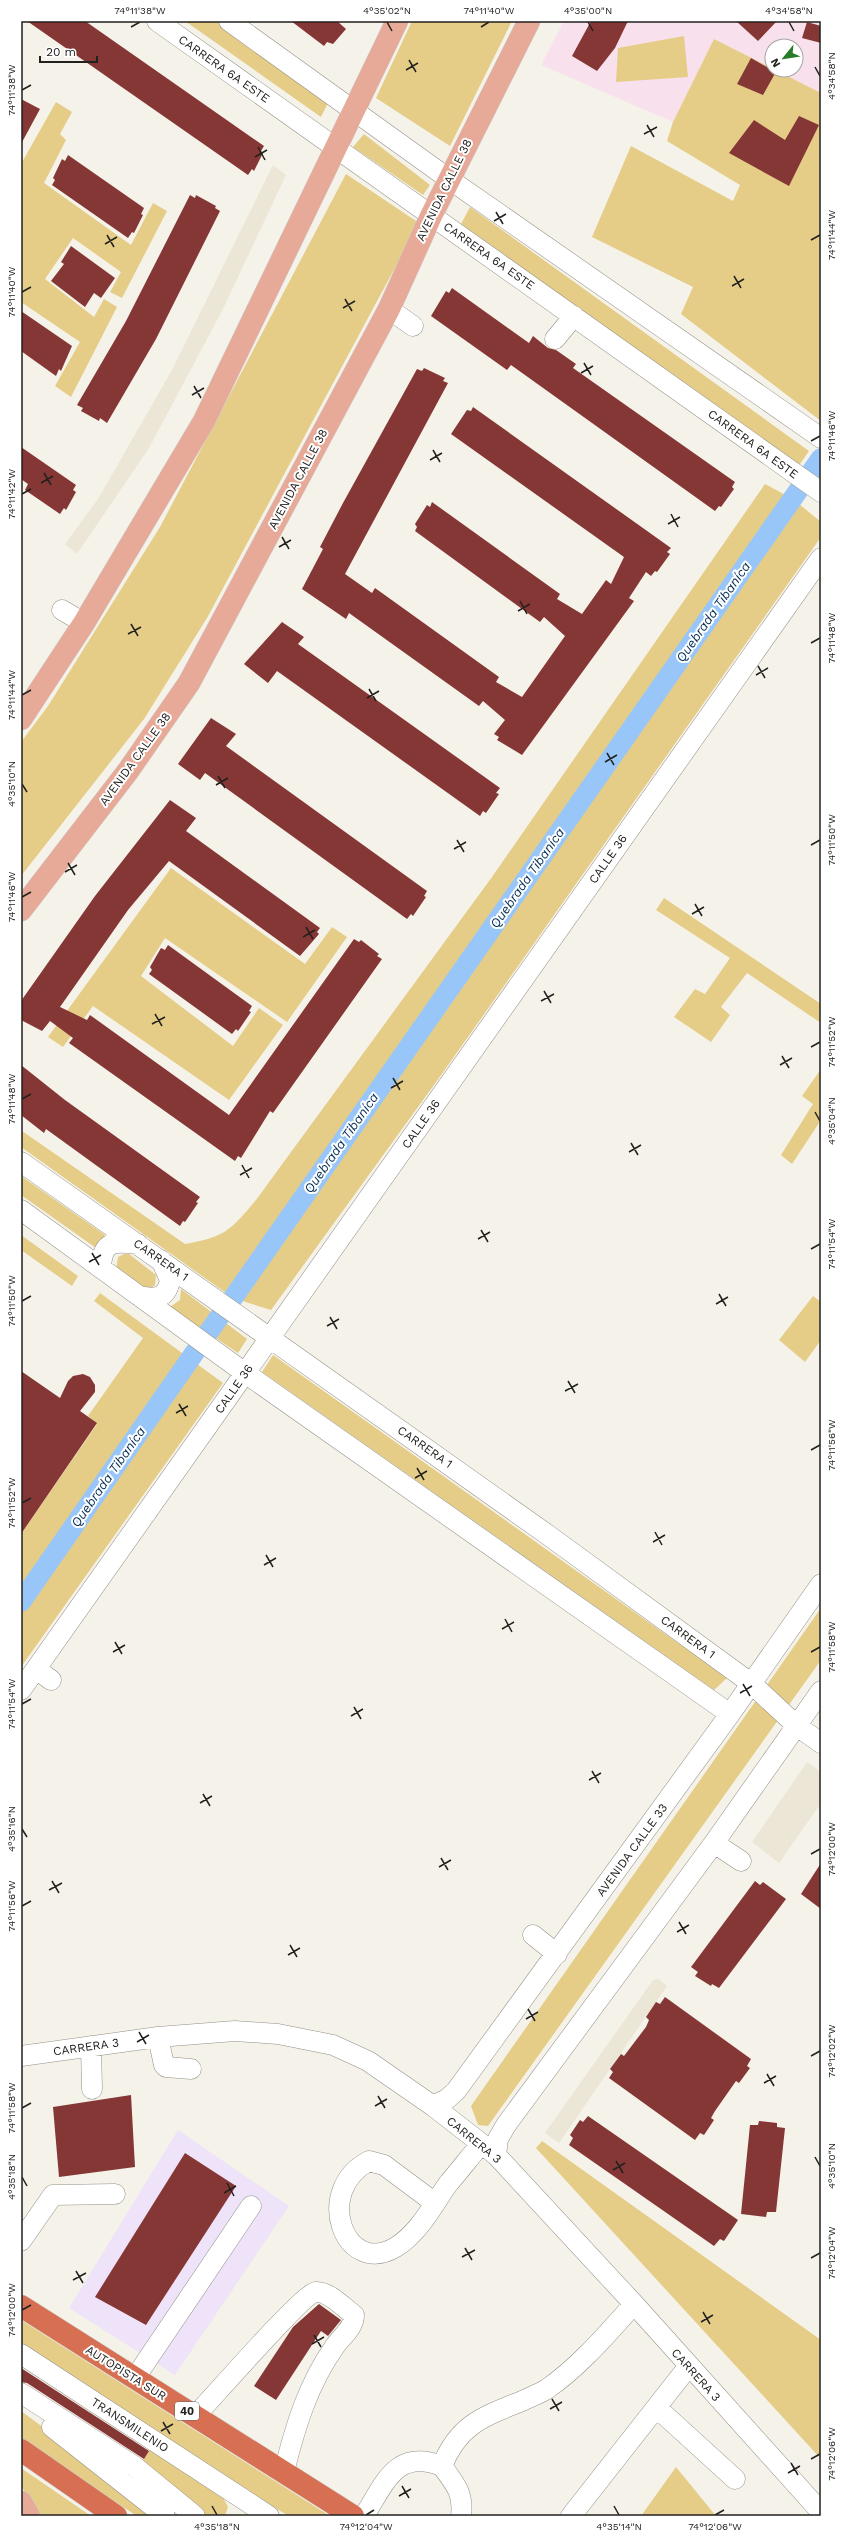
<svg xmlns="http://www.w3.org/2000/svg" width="842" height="2537" font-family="'Work Sans',sans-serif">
<rect width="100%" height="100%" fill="#f5f2e9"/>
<path fill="#ece6d6" d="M273,165L286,175L223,309L149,448L77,554L65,544L98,499L172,370Z
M807,1762L821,1772V1803L779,1863L752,1842Z
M659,1979L667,1986L559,2143L545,2133L653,1980Z"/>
<path fill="#f8e1ed" d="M564,21H821V94L774,70H796V46H772V69L714,39L673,122L541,65Z"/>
<path fill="#eee3f8" d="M178,2130L289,2206L175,2375L69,2308Z"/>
<path fill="#e5cd87" d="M185,21H220L330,99L321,117Z
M412,21H512L450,146L376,98Z
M684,36L688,77L616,82L618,48Z
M714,39L821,93V421L681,314L693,287L592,237L631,146L733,201L740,185L667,141L673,122Z
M56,102L72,112L60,134L66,140L44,183L131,245L153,203L167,211L122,298L110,292L121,272L73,238L45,279L94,317L104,299L117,307L71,397L55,386L80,342L21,302V164Z
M364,134L430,185L423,195L353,147Z
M346,174L419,223L207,618L144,719L21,876V742L48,706L160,527Z
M470,207L809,451L795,471L461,224Z
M765,484L793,499L821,522V537L439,1078L271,1310L233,1298L21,1147L22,1131L185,1244C225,1237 231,1230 256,1200L492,877Z
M171,868L305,964L332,927L347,937L287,1022L165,938L141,976L233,1046L259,1008L283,1025L229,1100L93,1006L63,1047L48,1037Z
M664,898L821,1004V1023L747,973L721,1007L730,1015L711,1042L674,1017L695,989L705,994L730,958L656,910Z
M821,1069V1120L792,1164L781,1155L813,1104L802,1096Z
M21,1176L105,1235L96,1248L21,1195Z
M21,1235L78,1276L72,1286L21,1250Z
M124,1254H129L156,1275L155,1285L150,1289H144L116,1269L118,1257Z
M181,1289L247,1339L238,1353L170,1307L180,1300Z
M100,1293L223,1383L21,1667V1534L97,1424L88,1416L143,1338L94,1301Z
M813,1296L821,1302V1340L805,1362L779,1340Z
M273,1355L727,1678L714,1690L262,1372Z
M821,1608V1660L488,2126L478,2125L471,2106Z
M542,2141L821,2340V2459L536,2148Z
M21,2320L330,2516H289L263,2501L21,2344Z
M21,2411L40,2425L153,2516H137L21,2440Z
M150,2449L220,2492L228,2507L225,2516H202L142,2462Z
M676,2467L716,2516H641Z
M21,2468L91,2516H38L21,2485Z"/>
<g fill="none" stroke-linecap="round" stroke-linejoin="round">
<path stroke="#98c6f8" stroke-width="20" d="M233,1298L821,458
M208,1333L220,1316
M21,1602L195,1352"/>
</g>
<path fill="#853735" d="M27,21H85L264,146L261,151L263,153L254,171L252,169L248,175Z
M291,21H337L346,29L333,44L327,42L324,46Z
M591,21H628L615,48L597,71L572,56Z
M736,21H777L758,41Z
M807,22L821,26V43L802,38Z
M751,58L772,70H777L763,95L737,84Z
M21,99L40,109L21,144Z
M799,116L819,125L789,186L729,153L754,120L785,140Z
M68,155L144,208L141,214L143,215L134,233L132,232L128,238L52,185L55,180L53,178L62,159L65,161Z
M190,195L195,198L196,195L216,206L215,208L220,211L156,339L107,423L100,418L99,421L81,411L83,408L77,405L126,321Z
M71,246L115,278L101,298L94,293L85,307L51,281L64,264L61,262Z
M452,288L529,343L533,336L548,348L556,350L576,364L573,368L735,482L732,487L734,489L721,507L719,506L715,511L511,365L507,370L431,316L446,291L449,293Z
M21,311L72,346L61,371L59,369L56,376L21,351Z
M424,368L445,378L443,381L448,383L345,574L372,593L375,588L499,677L496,682L522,697L565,636L544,617L540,622L415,531L417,527L415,524L427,505L430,507L432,502L560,594L557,599L582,614L606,580L611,584L624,557L451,434L467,410L471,411L473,407L671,548L667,552L670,554L657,572L655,571L651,576L646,572L629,598L634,601L522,755L497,740L499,737L494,734L505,720L483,701L479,706L349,613L346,619L302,589L323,549L320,547L343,503L417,369L422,371Z
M21,447L76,485L73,490L76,492L66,510L64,508L60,514L25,490L28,484L21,479Z
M282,622L304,637L298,644L500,788L496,793L499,794L486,813L483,811L480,816L277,671L268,683L244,664Z
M211,718L236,734L226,746L427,891L424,896L426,897L413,916L411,914L407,919L205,773L200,780L178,764Z
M170,800L196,818L186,831L320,928L317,932L319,934L300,956L169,861L128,910L60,1007L87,1020L90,1015L229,1115L354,939L359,942L361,940L379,954L377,956L382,959L273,1113L270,1111L241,1158L238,1156L235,1161L69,1043L73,1038L50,1021L42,1031L21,1020V1001L95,896Z
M168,945L252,1006L249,1011L251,1012L238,1031L236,1029L232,1034L149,974L152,970L150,967L161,948L165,950Z
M21,1065L65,1100L200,1197L196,1202L198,1203L185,1222L183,1221L180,1226L46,1129L44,1133L21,1115Z
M21,1371L60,1398L68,1381L73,1376L83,1374L90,1377L95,1385V1392L80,1411L97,1423L21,1534Z
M821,1863V1909L801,1894Z
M755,1881L760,1885L763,1882L786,1899L719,1988L712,1984L711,1986L695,1976L698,1972L691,1967Z
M665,1997L751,2059L747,2066L750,2068L739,2083L736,2081L715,2111L711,2118L714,2120L704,2135L700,2133L695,2140L609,2078L613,2072L610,2069L621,2054L624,2056L646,2027L649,2020L646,2017L656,2002L660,2004Z
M131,2095L135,2167L59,2177L53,2107Z
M588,2116L738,2220L724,2241L720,2239L714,2246L569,2145L573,2138L570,2135L580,2120L583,2122Z
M759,2121L777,2123V2127L785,2128L776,2212H767L766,2217L741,2214L750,2125H758Z
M185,2153L236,2186L146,2325L95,2297Z
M319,2304L341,2320L328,2336L321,2331L276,2400L254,2386L293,2327Z
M21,2368L149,2451L144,2459L27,2383L21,2382Z"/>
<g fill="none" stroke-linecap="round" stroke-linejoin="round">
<g stroke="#939088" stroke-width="21">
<path id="minor" d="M157,21L821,492
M229,21L449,179L821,438
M389,309L413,326
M555,339L574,316
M62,610L84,623
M21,1162L548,1535L752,1684L797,1726L821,1743
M21,1210L245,1373L730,1714
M101,1268C102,1240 115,1241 138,1244
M139,1296C156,1300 167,1298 170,1280L161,1260
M36,1669L51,1680
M21,1690L821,558
M714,1843L741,1861
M533,1935L557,1954
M158,2037L164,2065L166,2067L191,2069
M91,2046L92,2089
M21,2056L158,2037L235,2031L278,2034L333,2045L368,2061L433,2106L496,2155L634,2304L821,2512
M433,2106L447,2099L456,2091L730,1714L821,1584
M496,2155L498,2139L506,2125L714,1843L821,1691
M435,2203L384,2165L369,2161C313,2190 344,2278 396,2247C419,2233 433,2205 448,2184C459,2171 470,2157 481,2144
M21,2241L53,2195L115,2194
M21,2354L269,2516
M135,2378L251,2206
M21,2393L134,2466L195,2516
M657,2408L735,2479
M195,2416C212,2399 302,2294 316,2292C329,2291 344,2308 354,2315C354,2328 342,2336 335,2346C308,2384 295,2427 284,2472
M52,2427L165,2516
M364,2516C385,2483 396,2448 442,2466
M461,2516C464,2493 455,2484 442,2466C459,2424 483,2417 522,2401C530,2397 539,2394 547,2389C580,2366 607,2334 634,2304
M571,2516L688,2367"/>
</g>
<g stroke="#cecece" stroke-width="23">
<path id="major" d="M21,719L84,623L204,421L397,21
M21,910L128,771L189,683L389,309L431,216L529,21
M21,2502L29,2516"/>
</g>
<g stroke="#cecece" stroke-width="23">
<path id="highway" d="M21,2306L353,2516
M21,2450L116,2516"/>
</g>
<use href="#minor" stroke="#fff" stroke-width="20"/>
<use href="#major" stroke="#e7a998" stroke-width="22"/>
<use href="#highway" stroke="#d77053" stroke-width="22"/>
</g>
<path fill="none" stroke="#22211e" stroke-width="1.5" d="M387,22L392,31M588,22L593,31M789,22L794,31M131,27L140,22M481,27L489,22M409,60L416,72M815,67L820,76M406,70L418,63M22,90L31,85M647,125L654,137M644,134L657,127M258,147L265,160M255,157L267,150M496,212L503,224M494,221L506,214M107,235L114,247M811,240L820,235M105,244L117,237M734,276L741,288M732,286L744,279M22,292L31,287M345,299L352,311M343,308L355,301M584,363L591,375M581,373L593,366M194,386L201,398M192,395L204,388M811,441L820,436M433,450L440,462M430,460L442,453M44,473L51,485M41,483L53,476M22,494L31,489M671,514L678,527M668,524L680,517M282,537L289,549M279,547L291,540M520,601L527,614M518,611L530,604M131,624L138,636M128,634L141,627M811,643L820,638M758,666L765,678M756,675L768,668M369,689L376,701M22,695L31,690M367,698L379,691M607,753L614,765M605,762L617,755M218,776L225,788M22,784L27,792M216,785L228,778M457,840L464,852M811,845L820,840M454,849L466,842M68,863L75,875M65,872L77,865M22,897L31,892M695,904L702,916M692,914L704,907M306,927L313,939M303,937L315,930M544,991L551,1003M541,1001L554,994M155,1014L162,1026M152,1024L165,1017M811,1047L820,1042M782,1056L789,1068M780,1065L792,1058M393,1078L400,1090M391,1088L403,1081M22,1099L31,1094M815,1112L820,1121M631,1143L638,1155M629,1152L641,1145M242,1165L249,1178M240,1175L252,1168M481,1230L488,1242M478,1239L490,1232M811,1249L820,1244M92,1253L99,1265M89,1262L101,1255M719,1294L726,1306M22,1301L31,1296M716,1304L728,1297M330,1317L337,1329M327,1326L339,1319M568,1381L575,1393M565,1391L578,1384M179,1404L186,1416M176,1413L188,1406M811,1450L820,1445M417,1468L424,1480M415,1478L427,1471M22,1503L31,1498M655,1532L662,1545M653,1542L665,1535M266,1555L273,1567M264,1565L276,1558M505,1619L512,1632M502,1629L514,1622M115,1642L122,1654M113,1652L125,1645M811,1652L820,1647M743,1684L750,1696M740,1693L752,1686M22,1704L31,1699M354,1707L361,1719M351,1716L363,1709M592,1771L599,1783M589,1780L601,1773M203,1794L210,1806M200,1803L212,1796M22,1829L27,1837M811,1854L820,1849M441,1858L448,1870M439,1867L451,1860M52,1881L59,1893M49,1890L62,1883M22,1906L31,1901M679,1922L686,1934M677,1932L689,1925M290,1945L297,1957M288,1955L300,1948M528,2009L535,2021M526,2019L538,2012M139,2032L146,2044M137,2042L149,2035M811,2056L820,2051M767,2074L774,2086M764,2083L776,2076M378,2096L385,2108M375,2106L387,2099M22,2108L31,2103M815,2157L820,2166M616,2161L623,2173M613,2170L625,2163M22,2177L27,2186M227,2183L234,2196M224,2193L236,2186M465,2248L472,2260M462,2257L475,2250M811,2258L820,2253M76,2271L83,2283M73,2280L86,2273M22,2310L31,2305M703,2312L710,2324M701,2322L713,2315M314,2335L321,2347M312,2344L324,2337M552,2399L559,2411M550,2409L562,2402M163,2422L170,2434M161,2431L173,2424M811,2459L820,2454M791,2463L798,2475M788,2473L800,2466M402,2486L409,2498M399,2496L411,2489M212,2506L217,2515M614,2506L619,2515M366,2515L374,2510M715,2515L724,2510"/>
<g text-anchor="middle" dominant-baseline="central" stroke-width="4" stroke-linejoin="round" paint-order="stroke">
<rect fill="#fff" stroke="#646462" stroke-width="1" x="175" y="2402" width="24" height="18" rx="3"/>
<g font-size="11" font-weight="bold" fill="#22211e">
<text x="187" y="2411">40</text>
</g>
<g font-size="12" fill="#22211e" stroke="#fff">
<text transform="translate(224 69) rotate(35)">CARRERA 6A ESTE</text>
<text transform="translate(444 190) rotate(-64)">AVENIDA CALLE 38</text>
<text transform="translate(489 256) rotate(35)">CARRERA 6A ESTE</text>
<text transform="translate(753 444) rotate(36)">CARRERA 6A ESTE</text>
<text transform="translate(298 479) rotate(-62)">AVENIDA CALLE 38</text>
<text transform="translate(135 759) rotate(-54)">AVENIDA CALLE 38</text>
<text transform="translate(608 859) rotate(-55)">CALLE 36</text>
<text transform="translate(421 1124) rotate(-55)">CALLE 36</text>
<text transform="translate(161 1260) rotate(35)">CARRERA 1</text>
<text transform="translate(234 1389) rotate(-55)">CALLE 36</text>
<text transform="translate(425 1447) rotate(35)">CARRERA 1</text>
<text transform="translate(688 1637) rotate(36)">CARRERA 1</text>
<text transform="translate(632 1850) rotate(-54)">AVENIDA CALLE 33</text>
<text transform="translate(86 2047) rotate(-8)">CARRERA 3</text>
<text transform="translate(474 2140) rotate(39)">CARRERA 3</text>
<text transform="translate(126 2373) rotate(32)">AUTOPISTA SUR</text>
<text transform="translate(696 2375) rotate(48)">CARRERA 3</text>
<text transform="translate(130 2425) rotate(33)">TRANSMILENIO</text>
</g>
<g font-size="13" font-style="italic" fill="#032e55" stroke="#fff">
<text transform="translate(713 612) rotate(-55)">Quebrada Tibaníca</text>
<text transform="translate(527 878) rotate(-55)">Quebrada Tibaníca</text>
<text transform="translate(341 1143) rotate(-55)">Quebrada Tibaníca</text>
<text transform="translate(108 1477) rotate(-55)">Quebrada Tibaníca</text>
</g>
</g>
<rect width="842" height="2537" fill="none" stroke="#ffffff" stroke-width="44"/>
<g transform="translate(784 58) rotate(240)"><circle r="19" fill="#ffffff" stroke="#a7a6a5"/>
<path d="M0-3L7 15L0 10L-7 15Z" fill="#287d29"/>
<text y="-6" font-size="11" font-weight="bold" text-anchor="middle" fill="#22211e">N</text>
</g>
<path d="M40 56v6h57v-6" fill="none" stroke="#22211e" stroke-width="2"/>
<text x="46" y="56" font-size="12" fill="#22211e" stroke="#ffffff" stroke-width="3" paint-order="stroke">20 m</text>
<rect x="22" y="22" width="798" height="2493" fill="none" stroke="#22211e" stroke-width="1.5"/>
<g font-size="10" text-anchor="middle" fill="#22211e">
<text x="140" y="14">74°11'38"W</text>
<text x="387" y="14">4°35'02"N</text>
<text x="489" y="14">74°11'40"W</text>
<text x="588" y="14">4°35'00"N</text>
<text x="789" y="14">4°34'58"N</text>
<text transform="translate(831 76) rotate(-90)" y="4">4°34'58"N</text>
<text transform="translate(11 90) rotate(-90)" y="4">74°11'38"W</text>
<text transform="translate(831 235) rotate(-90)" y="4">74°11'44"W</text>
<text transform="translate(11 292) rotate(-90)" y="4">74°11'40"W</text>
<text transform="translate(831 436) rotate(-90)" y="4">74°11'46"W</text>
<text transform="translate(11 494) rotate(-90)" y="4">74°11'42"W</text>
<text transform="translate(831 638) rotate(-90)" y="4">74°11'48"W</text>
<text transform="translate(11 695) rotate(-90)" y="4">74°11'44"W</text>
<text transform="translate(11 784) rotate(-90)" y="4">4°35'10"N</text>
<text transform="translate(831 840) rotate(-90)" y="4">74°11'50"W</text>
<text transform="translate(11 897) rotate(-90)" y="4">74°11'46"W</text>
<text transform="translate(831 1042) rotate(-90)" y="4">74°11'52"W</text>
<text transform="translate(11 1099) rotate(-90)" y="4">74°11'48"W</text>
<text transform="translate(831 1121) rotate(-90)" y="4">4°35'04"N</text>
<text transform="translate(831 1244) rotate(-90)" y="4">74°11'54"W</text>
<text transform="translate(11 1301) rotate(-90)" y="4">74°11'50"W</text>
<text transform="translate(831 1445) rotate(-90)" y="4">74°11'56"W</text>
<text transform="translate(11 1503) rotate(-90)" y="4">74°11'52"W</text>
<text transform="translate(831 1647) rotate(-90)" y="4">74°11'58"W</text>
<text transform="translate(11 1704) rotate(-90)" y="4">74°11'54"W</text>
<text transform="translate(11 1829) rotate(-90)" y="4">4°35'16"N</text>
<text transform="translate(831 1849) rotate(-90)" y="4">74°12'00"W</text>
<text transform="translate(11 1906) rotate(-90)" y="4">74°11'56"W</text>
<text transform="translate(831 2051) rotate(-90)" y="4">74°12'02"W</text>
<text transform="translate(11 2108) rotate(-90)" y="4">74°11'58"W</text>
<text transform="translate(831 2166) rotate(-90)" y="4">4°35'10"N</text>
<text transform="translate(11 2177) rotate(-90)" y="4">4°35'18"N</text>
<text transform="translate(831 2253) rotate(-90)" y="4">74°12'04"W</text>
<text transform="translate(11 2310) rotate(-90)" y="4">74°12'00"W</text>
<text transform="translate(831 2454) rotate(-90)" y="4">74°12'06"W</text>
<text x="217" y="2530">4°35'18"N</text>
<text x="366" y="2530">74°12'04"W</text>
<text x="619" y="2530">4°35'14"N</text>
<text x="715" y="2530">74°12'06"W</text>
</g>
</svg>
